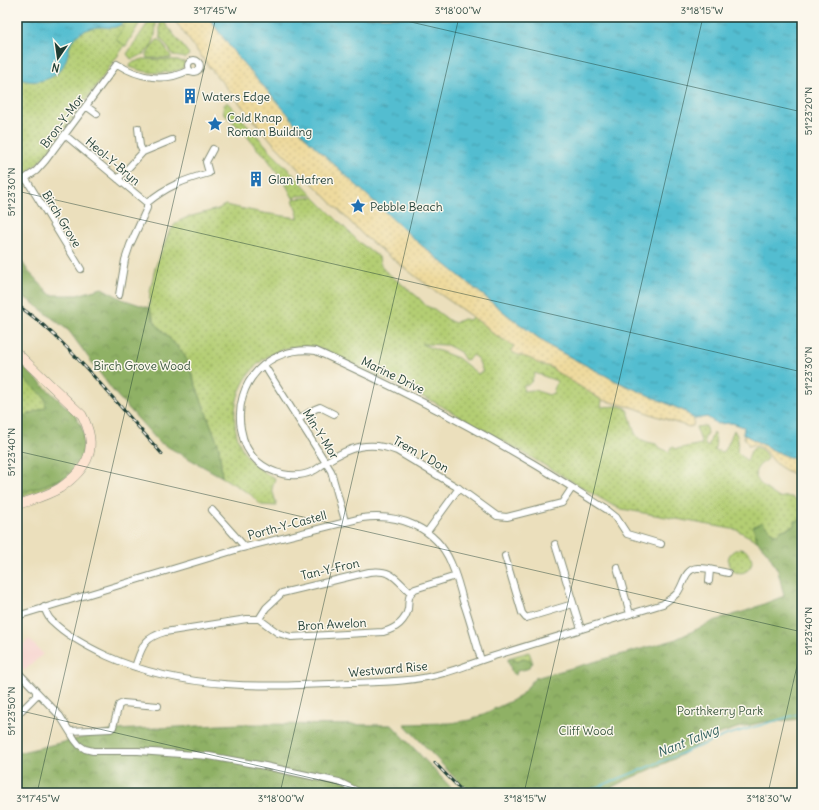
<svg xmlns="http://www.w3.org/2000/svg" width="819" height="810" font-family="Delius,sans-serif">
<defs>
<pattern id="grass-dots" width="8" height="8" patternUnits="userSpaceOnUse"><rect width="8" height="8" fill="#b4ce73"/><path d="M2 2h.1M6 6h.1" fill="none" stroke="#92a85f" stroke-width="1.8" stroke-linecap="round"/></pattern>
<pattern id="forest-crowns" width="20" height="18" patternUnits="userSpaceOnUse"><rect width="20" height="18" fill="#8fb165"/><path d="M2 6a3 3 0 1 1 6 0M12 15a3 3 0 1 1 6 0" fill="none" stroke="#749154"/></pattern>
<pattern id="sand-dots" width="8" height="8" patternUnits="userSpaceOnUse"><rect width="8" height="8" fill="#eeda9e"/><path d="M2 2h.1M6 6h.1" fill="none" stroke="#ccbc89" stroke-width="1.8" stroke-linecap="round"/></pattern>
<pattern id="water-ripples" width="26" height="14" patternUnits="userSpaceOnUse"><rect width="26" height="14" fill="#53bdd0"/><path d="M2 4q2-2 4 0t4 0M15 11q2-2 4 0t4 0" fill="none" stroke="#449baa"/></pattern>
</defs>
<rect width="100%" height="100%" fill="#fbf7ec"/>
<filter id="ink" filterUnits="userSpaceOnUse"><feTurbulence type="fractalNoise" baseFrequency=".025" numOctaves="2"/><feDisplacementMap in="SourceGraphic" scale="8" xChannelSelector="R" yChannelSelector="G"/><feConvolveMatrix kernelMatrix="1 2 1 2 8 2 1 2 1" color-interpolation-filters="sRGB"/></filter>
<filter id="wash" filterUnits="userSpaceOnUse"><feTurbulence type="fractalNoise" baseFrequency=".012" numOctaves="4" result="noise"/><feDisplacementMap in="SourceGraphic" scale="16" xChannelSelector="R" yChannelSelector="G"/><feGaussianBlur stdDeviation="0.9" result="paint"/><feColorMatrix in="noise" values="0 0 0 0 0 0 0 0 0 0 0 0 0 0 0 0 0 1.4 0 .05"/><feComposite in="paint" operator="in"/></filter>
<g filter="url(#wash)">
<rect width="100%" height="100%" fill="#ebdfbc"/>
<path fill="#f7d0cc" d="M29,639L43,654L24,671L17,662V650Z"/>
<path fill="url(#grass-dots)" stroke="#6a8654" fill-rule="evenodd" d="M17,17H143C120,55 93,90 67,126C52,145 38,168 17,180Z
M152,17H156V18C156,40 154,53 131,59L127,54Z
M160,17L189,54L186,58L174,56L160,37Z
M157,40H160L171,56V58H147L146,55Z
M143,59L175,60L185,62L182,69C164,75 148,74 130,67L131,63Z
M227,102L276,157L313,195L297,196L293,198L285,183L264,154L258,150L243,131L224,114L223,109L224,105Z
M314,197L360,243L379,257L380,263L384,270L419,298L426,306L434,309L450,321L455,323L463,319L470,320L472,317L489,328V331L514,346L516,354C548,361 574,383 602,400L601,407L618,406L626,408C637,427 627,439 656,444L658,447L669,452L671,447H674L676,449L702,444L696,427L706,426L707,435L704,439L705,445L708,447L713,433C717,439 716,445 714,450L722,452L726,449L734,430L738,438L737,452L747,461L751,451L755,447C761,448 765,452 767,458C765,462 760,464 758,467C748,480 770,491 779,498C789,495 794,497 802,504V520L795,521L794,526L780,531L778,534H774L769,528L755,530L757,541L737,530L622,509L612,505L505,442L434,402L318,348C313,348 308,346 303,346C231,348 207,449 275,478L272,489L277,506L261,505L250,494L222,477L219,447L184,354L156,324L149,308L150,292L155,268L169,232L177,222L188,217L218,209L225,205L263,213L298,218V215L293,199ZM421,344L447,345L460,352L465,360L469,359L472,355L478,359L483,372H480L479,374H478L458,358ZM535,373L557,381L553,393L549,395L534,390L523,391L524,385H528L531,382Z
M17,362L81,425C98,472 51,486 17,499Z
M728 561a12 12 0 1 1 24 0a12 12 0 1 1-24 0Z
M529,652L533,663L532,664L530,660L516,661L511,658L508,660V658Z"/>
<path fill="url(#forest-crowns)" stroke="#57774c" d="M17,254L28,271L51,295H77L102,288L122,299L149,308L156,324L184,354L219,447L222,477L159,442L113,391L69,331L30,301L17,293Z
M17,361L75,415L84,433V444L81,460L67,477L17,495V419L46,407L44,397L17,373Z
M802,520V719L763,722L737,728L710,737L674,759L622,782L601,793H469L404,724L450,723L471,720L519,697L535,678L674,640L714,621L746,611L784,596L778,571L768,553L757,541L755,531L752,527L762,522L774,534H778L780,531L794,526V521Z
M511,658L516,661L524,658L530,660L532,664L527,669L517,671L516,675L512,673L508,660Z
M241,724L392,725L456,793H17V753L115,730Z"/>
<path fill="url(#sand-dots)" stroke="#868c69" d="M172,17H229L414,239L510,317L551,347L616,381L684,411L694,419L693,426L689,427L656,416L635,408L602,400L555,371L553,368L537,363C530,356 519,357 511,351L514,346L489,331L488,328L427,285L390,257L364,236L274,144L210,68Z
M745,435L777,452L802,462V478C794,474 786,471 779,466C769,459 763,440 749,446L744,437Z"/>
<path fill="#b4ce73" stroke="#6a8654" d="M129,17H143L126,46L116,40Z"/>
<path fill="url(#water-ripples)" stroke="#397d82" d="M23,17H126C124,21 122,25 118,26C113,29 106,27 100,27C94,27 88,29 82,32C68,40 71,47 66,60C59,80 35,86 17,78V48Z
M208,17H802V462L777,452L743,434L744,427L732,423L717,424L707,417L694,419L684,411L616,381L551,347L510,317L415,240L306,138L287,113L236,55Z"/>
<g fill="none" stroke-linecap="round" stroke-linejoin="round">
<path stroke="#53bdd0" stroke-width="1.5" d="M17,89L20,79
M583,793L727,735L802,713"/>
</g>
</g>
<g filter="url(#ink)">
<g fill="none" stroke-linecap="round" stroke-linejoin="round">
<g stroke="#858e78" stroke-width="8">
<path id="street" d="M188 66a6 6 0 1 1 12 0a6 6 0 1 1-12 0Z
M86,106L97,114
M138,128L140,146L143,152
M65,135L147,203
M26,179L81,269
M118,179L143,152L172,140
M17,184L36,171L45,161L117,64C139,78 165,83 189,70
M119,295L125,260L130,245L147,208V203C167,186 184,180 209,173L206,162L213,149
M264,365L331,471L345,521
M299,419L315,409L320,407L334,414
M572,488L562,503L507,517L497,516L460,489L397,451C370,440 349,447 326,462C322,465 318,469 313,471C294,480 272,474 257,461C248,453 243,441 241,429C233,382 269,345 316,351C389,384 460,420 529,461C555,476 580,493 606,509L616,517L627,534L661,544
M212,510L245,547
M427,532L459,488
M555,544L581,629
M505,556L522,613L526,618L573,604
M617,567L630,614
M709,581L710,570
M44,607C46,612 48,618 52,621C65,634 90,648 107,656C184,691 267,687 350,683C381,682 414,682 444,673C460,669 475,662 491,657C548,639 606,622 663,604C668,600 674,597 678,592C684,583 685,569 697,568C706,567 718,571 728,573
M17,616L242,548L362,518C398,513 436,527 451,563C456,575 460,588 463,601C470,620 475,640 481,660
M259,619L266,608L282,593L369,572C393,569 395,579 411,593
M135,667C142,647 143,638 165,632L247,619H259L278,633L291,637L383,632C395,629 405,622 408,609C409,601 407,595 415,589L456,576
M17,671L60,716L75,740L79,745L85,749L93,751H138L209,756L265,766L339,782L361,793
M17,715L36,696V692
M70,731L111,729L113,727L119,705L123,703L158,706"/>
</g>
<g stroke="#858e78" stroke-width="10">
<path id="secondary" d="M17,353L82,415C99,447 89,468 60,488C47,496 31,500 17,505"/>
</g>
<use href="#street" stroke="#fff" stroke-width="6"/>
<use href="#secondary" stroke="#fde4d1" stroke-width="9"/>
<g stroke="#1f3d34" stroke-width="3">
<path id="rail" d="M17,305C44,323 65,345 87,369C113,397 137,426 162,454
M435,763L464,793"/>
</g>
<use href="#rail" stroke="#fbf7ec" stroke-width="1.5" stroke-dasharray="4.5" stroke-linecap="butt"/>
</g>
</g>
<path fill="none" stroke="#1f3d34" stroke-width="1" stroke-opacity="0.45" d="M389,17L802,112M17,191L802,372M17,451L802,632M17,710L376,793M37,793L216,17M280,793L459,17M524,793L703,17M768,793L802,644"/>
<defs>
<g id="building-bare" transform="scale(1.2)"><path d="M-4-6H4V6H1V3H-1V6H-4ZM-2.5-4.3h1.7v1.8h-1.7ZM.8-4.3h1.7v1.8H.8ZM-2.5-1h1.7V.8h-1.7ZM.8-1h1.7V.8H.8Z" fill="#1f6fb2" stroke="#fbf7ec" stroke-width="2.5" paint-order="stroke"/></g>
<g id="sight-bare" transform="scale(1.2)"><path d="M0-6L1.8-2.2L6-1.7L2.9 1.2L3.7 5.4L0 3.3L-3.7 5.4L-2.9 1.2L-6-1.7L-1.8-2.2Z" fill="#1f6fb2" stroke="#fbf7ec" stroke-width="2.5" paint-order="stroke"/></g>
</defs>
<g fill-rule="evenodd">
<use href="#building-bare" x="190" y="96"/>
<use href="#sight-bare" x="215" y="124"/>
<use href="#building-bare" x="256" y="179"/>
<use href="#sight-bare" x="358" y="206"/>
</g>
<g text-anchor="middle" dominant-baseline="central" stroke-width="3" stroke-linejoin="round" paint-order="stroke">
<g font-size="12" fill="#1f3d34" stroke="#fbf7ec" text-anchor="start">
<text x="202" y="96">Waters Edge</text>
<text x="227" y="117">Cold Knap<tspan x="227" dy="14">Roman Building</tspan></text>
<text x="268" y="179">Glan Hafren</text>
<text x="370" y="206">Pebble Beach</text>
</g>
<g font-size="12" fill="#1f3d34" stroke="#fbf7ec">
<text transform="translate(62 121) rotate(-53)">Bron-Y-Mor</text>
<text transform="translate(113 161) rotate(40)">Heol-Y-Bryn</text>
<text transform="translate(62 219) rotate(59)">Birch Grove</text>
<text transform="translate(393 375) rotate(26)">Marine Drive</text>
<text transform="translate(321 434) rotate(58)">Min-Y-Mor</text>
<text transform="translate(421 454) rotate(29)">Trem Y Don</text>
<text transform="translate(287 525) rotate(-15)">Porth-Y-Castell</text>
<text transform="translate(330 569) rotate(-13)">Tan-Y-Fron</text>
<text transform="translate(332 624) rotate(-3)">Bron Awelon</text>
<text transform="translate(388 669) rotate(-5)">Westward Rise</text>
</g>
<g font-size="12" fill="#3d5a41" stroke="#fbf7ec">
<text x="142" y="365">Birch Grove Wood</text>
<text x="720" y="710">Porthkerry Park</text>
<text x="586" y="730">Cliff Wood</text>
</g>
<g font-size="13" font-style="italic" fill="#2c5d5b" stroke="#fbf7ec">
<text transform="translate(688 741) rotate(-22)">Nant Talwg</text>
</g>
</g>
<rect width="819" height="810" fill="none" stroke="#fbf7ec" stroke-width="44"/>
<g transform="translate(58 58) rotate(193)" stroke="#fbf7ec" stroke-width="3" paint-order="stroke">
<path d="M0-3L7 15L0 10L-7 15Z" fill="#1f3d34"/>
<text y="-6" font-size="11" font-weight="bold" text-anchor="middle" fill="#1f3d34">N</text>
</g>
<rect x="22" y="22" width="775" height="766" fill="none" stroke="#1f3d34" stroke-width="1.5"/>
<g font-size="10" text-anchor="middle" fill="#1f3d34">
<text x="215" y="14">3°17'45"W</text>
<text x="458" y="14">3°18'00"W</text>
<text x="702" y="14">3°18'15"W</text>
<text transform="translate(808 111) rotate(-90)" y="4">51°23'20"N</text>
<text transform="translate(11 192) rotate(-90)" y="4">51°23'30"N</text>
<text transform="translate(808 371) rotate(-90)" y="4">51°23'30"N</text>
<text transform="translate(11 452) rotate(-90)" y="4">51°23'40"N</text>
<text transform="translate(808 631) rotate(-90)" y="4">51°23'40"N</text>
<text transform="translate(11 711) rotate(-90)" y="4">51°23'50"N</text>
<text x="38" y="802">3°17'45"W</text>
<text x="281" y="802">3°18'00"W</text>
<text x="525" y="802">3°18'15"W</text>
<text x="769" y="802">3°18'30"W</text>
</g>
</svg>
